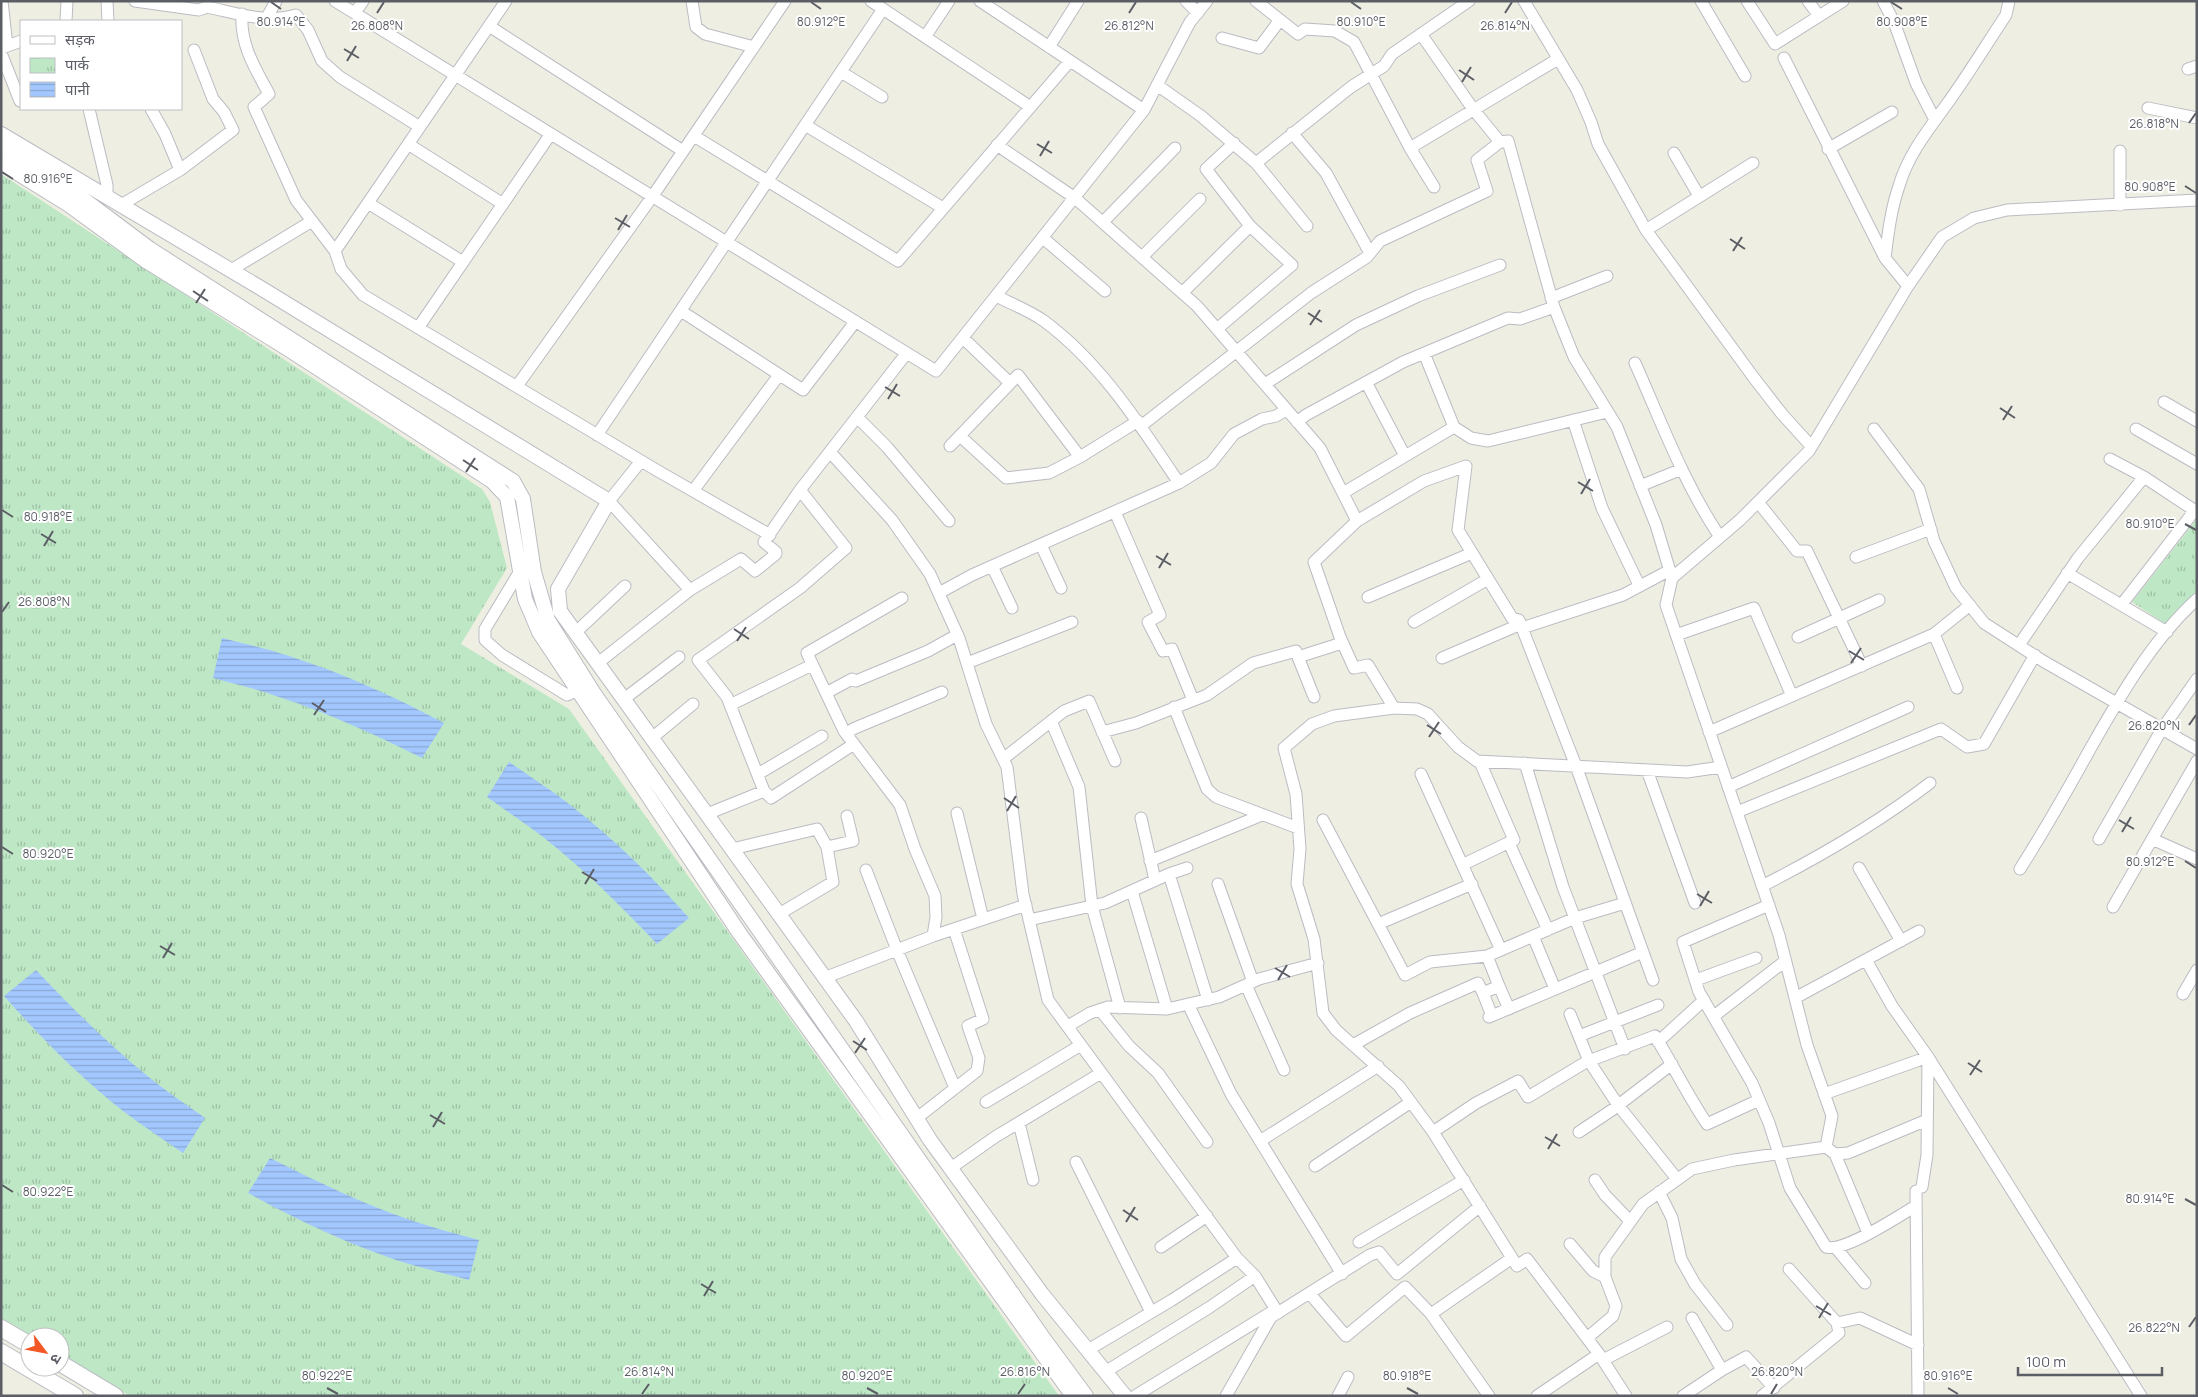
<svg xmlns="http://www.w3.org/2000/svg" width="2198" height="1397" font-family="Manrope,'Noto Sans Devanagari',sans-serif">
<defs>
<pattern id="park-tufts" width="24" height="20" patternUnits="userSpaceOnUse" patternTransform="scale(1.25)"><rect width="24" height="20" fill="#bee8c5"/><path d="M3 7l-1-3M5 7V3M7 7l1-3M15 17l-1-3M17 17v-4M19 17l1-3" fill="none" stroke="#9dbfa4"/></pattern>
<pattern id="water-rules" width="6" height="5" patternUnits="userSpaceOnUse" patternTransform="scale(1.25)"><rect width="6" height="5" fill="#a3c8ff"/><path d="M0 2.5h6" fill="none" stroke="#88a6d2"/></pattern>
</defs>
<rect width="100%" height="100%" fill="#efeee3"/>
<path fill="url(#park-tufts)" d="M1,174L482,489L490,502L507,568L461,644L569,709L1059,1396H130L60,1354V1337H32L1,1318Z
M2196,520L2197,590L2167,625L2132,602Z"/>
<path fill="url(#water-rules)" d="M222,638C245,644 269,649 292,657C345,674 395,697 444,723L422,758C376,735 328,713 279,697C257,689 235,684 213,678Z
M509,762C529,776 550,789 569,804C613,838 652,876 689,918L657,944C621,906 584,869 543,837C525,823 505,810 487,797Z
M36,970C72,1008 109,1045 150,1078C167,1092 187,1105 205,1118L183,1153C163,1139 143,1126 123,1111C80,1077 41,1038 4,996Z
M270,1158C316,1181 363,1204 413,1221C434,1228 457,1234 479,1240L469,1280C446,1274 422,1268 399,1261C346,1243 297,1220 248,1193Z"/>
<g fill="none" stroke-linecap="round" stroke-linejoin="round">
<g stroke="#bbbcc3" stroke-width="13">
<path id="minor" d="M2,1L7,46
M107,1L108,21
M135,1L199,10L207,7C236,13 267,24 296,15L308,30L322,61L340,77L420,127
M335,1L936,371L1144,110L1190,22L1207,1
M692,1L696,27L705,34L754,47
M871,1L1029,106
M980,1L1144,110
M1186,1L1198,13
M1256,1L1298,34L1305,29L1335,31L1354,42L1410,148L1434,187
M1524,1L1577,90L1591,122L1598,144L1646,230L1754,378L1782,414L1811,446
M1701,1L1745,76
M1747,1L1775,44L1843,1
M1808,1L1819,16
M1883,1L1894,22L1916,83L1935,120
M355,13L363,1
M242,14C240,45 255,68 269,94L254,107L296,200L335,251L341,269L363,295L658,471L770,535
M266,19L276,1
M66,21L67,1
M489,26L683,151
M1421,34L1473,109L1500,142L1508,141L1554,307L1574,357L1617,427L1656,525L1672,578L1666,605L1779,935L1807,1045L1832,1116L1826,1147
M925,37L949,1
M1222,38L1259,48L1280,20
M1049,47L1078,1
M2,48L21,41
M1,53L20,101
M1784,58L1885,258
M2188,69L2197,66
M841,72L882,97
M1157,85L1201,116L1256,163L1307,226
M2148,108L2197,118
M89,109L107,185V197
M805,125L943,208
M1292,133L1326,173L1370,253
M694,136L898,261L1070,61
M408,144L503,204
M997,145L1075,198L1197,306L1320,448L1357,521
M1410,148L1558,59
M1828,149L1892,112
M1674,153L1699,196
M1256,163L1351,87L1384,66L1392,54L1469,1
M180,170L233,130L224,112L213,99L194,50
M368,203L463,262
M121,205L180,170L165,134L151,109
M2120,205V151
M1103,222L1175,148
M1646,230L1753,163
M1043,238L1105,291
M335,251L506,1
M1142,257L1200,199
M231,270L312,221
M1908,286L1885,258C1888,234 1891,209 1899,186C1908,155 1928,130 1947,104C1968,75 1986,45 2006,15L2009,1
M1182,293L1250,226
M996,296C1012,304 1030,311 1044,321C1101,363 1140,425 1179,483
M1551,298L1607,276
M681,311L803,390L855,322
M418,328L550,135
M1217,329L1292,265L1250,226L1206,169L1234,143
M963,338L1010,383
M1424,353L1454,427
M1635,363C1661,421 1684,484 1720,537
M1366,382L1405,456
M1265,384L1356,325L1418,296L1500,265
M517,386L652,197L785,1
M2164,402L2197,421
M857,417L887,447L949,521
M1573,420L1602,508L1639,585
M1297,422L1306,415L1403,362L1508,318L1520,319L1554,307
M1141,426L1311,293L1367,257L1380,241L1487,191L1477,160L1500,142
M1874,429L1919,489L1934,541L1956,588L1984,623L2043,661L2197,749
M2136,429L2197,464
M597,435L883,9
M960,436L1006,478L1049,473L1080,457L1138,421
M950,446L1018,375L1080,457
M830,452L892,520L930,574L959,638L986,724L1007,767L1023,894L1048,1000L1237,1258L1255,1276L1278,1313
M2110,459L2144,477L2197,512
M641,461L609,501L690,590
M1640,486L1682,469
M693,491L779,375
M1343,493L1454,427L1471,438L1488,441L1607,412
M1758,502L1797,551H1807L1862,666
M1115,512L1160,615L1148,622L1163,651L1172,649L1193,700
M1041,545L1061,588
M1856,557L1931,529
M992,566L1012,608
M520,571L485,629V640L502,655L567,695L578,690
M2067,573L2167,632
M1672,578L1740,520L1809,451L1908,286L1942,237L1974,218L2007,210L2197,200
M939,593L972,575L1179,483L1211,463L1234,434L1262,419L1276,416L1286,410
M1368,597L1472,553
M902,598L807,653L844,731L900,805L915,849L935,896L936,917L933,936
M2122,604L2195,510
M1414,622L1488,579
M1522,628L1623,595L1670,570
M576,632L625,586
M1934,634L1957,688
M1676,635L1754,608L1792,696
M1798,637L1879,600
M2019,645L2078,558L2144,477
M1298,657L1314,697
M1442,658L1521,624
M598,663L690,590L741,559L755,571L776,554V552L764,542L800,490L906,354
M967,663L1072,622
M826,693L852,679L856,681L928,651L957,635
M624,699L679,657
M730,705L812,665
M1174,707L1207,789L1216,797L1298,828
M1394,708L1368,665L1354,668L1340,637L1314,562L1357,521L1424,481L1466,466L1458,530L1512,618L1519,620L1576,766L1653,980
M1051,721L1079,787L1092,906L1120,1008
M1102,732L1136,723L1207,695L1253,663L1296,651L1298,657L1342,643
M1709,732L1934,634L1970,605
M846,733L855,728L942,692
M652,738L693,704
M1003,759L1064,711L1089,701L1115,761
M1525,763L1563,887L1625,1049
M1647,770L1695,903
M758,774L822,736
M1421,774L1501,950
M1728,787L1908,707
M764,791L727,697L698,660L800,588L846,548L800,490
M1737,812L1941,729L1967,747L1984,744L2035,655
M957,813L983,919
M707,814L764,791L771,798L854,744
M1141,818L1155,880
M1323,820L1405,975L1430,962L1487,956L1575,918L1625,903
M2099,839L2162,729L2197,679
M2152,839L2197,859
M1509,843L1548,930
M732,849L817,829L827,847
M1150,861L1262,815
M1464,864L1514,840L1480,762
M1859,868L1901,941
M2020,869C2044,831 2067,791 2089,751C2119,698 2151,641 2197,599
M866,870L897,950L955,1088
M1169,874L1208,1000
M1218,884L1253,982
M1762,886C1821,856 1878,823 1930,783
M1132,891L1167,1009
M1769,905L1683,942L1699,992L1752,1083L1769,1123L1790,1188L1826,1247C1844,1253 1898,1216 1916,1206
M2113,907L2197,761
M779,914L833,882L827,847L853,841L847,816
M1029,920L1105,903L1169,874L1187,868
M1378,924L1472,884
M1533,936L1555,989
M1866,960L1892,1006L1928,1057L2141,1396
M824,978L933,936L1026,905
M1696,980L1756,958
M1246,985L1284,1070
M1499,986L1509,1009
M1483,993L1492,1016
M2183,994L2197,970
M1795,998L1919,931
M1188,1004L1231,1094L1342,1274
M1100,1010L1129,1046L1158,1073L1207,1142
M1570,1014L1589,1061L1618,1105L1677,1179
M1714,1016L1785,961
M1489,1017L1643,952
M1068,1026L1090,1013L1108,1007L1167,1009L1219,997L1259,979L1318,963
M1579,1036L1658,1005
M1658,1042L1704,1000
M1353,1045L1410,1013L1478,983L1483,993L1499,986L1487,956
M1824,1094L1928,1057L1927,1155L1922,1187
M986,1102L1081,1045
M917,1118L977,1071L979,1058L968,1026L983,1019L954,929
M1019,1123L1033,1180
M1433,1132L1476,1103L1518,1081L1528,1097L1586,1062L1655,1036C1673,1065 1688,1096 1707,1124L1759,1100
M1579,1132L1612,1110L1672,1064
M1260,1141L1378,1066
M1835,1154L1868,1233
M1076,1162L1151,1312
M1315,1166L1411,1102
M951,1168L995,1137L1101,1073
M1595,1180L1605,1195L1630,1221
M1916,1191L1918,1396
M1659,1192L1672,1218L1681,1259L1695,1284L1727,1325
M1359,1242L1464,1180
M1570,1244L1593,1271L1605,1277
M1161,1247L1207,1216
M1836,1248L1865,1283
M1789,1269L1837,1323L1860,1318L1918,1345
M1310,1294L1346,1336L1405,1287L1431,1314L1489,1396
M1431,1314L1512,1258
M1587,1338L1613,1316L1616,1306L1605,1277V1257L1643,1204L1692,1169L1734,1160L1826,1147L1835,1154L1848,1153L1927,1120
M1088,1350L1172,1300L1237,1258
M1603,1360L1667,1327
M1722,1370L1746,1357L1774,1388
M1105,1372L1210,1307L1255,1276
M1135,1396L1270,1313L1272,1314
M1226,1396L1271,1317L1370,1255L1379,1252L1397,1274L1480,1206
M1338,1396L1348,1377
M1537,1396L1599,1354
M1626,1396L1599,1354L1527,1259L1517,1266L1433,1132L1399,1086L1336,1030L1323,1013L1314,939L1297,884L1300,849L1296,794L1284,748L1312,724L1334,716L1394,708L1417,709L1428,714L1458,747L1477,761L1687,772L1721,767
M1683,1396L1722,1370L1692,1318
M1762,1396L1839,1333L1837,1323"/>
</g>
<g stroke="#bbbcc3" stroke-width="16">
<path id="tertiary" d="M1,134L259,287L609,501L558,589L560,611L856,1021L930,1140L1042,1294L1125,1396
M1,147L74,192L150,249L513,481L523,499L534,572L548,620L593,692L1044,1339L1086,1396
M1,163L69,205L146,261L288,349L492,481L507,497L525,599L539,632L740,934L1073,1396"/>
</g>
<g stroke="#bcbec5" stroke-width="18">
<path id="secondary" d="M1,1328L30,1345
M1,1352L75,1396
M60,1363L115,1396"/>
</g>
<use href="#minor" stroke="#fff" stroke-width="11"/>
<use href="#tertiary" stroke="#fff" stroke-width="14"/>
<use href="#secondary" stroke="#fff" stroke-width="16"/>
</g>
<path fill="none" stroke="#5b5e65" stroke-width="2" d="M271,2L281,9M811,2L821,9M1351,2L1361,9M1891,2L1902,9M377,13L384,2M1129,13L1136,2M1505,13L1512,2M344,49L359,58M347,61L356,46M1459,70L1474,80M1462,82L1471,67M2189,123L2196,113M1037,144L1052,153M1040,156L1049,141M2,172L13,179M2185,186L2196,193M615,218L630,227M618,230L627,215M1730,239L1745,249M1733,251L1742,237M193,291L208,301M196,303L205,289M1308,313L1322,322M1310,325L1320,310M885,387L900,396M888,399L897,384M2000,408L2015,418M2003,420L2012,406M463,460L478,470M466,472L475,458M1578,482L1593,491M1581,494L1590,479M2,510L13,517M2185,524L2196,530M41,534L56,543M44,546L53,531M1156,556L1171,565M1159,568L1168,553M2,612L9,602M734,629L749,639M737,641L746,627M1849,651L1864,660M1851,663L1861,648M312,703L326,712M314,715L324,700M1427,725L1441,734M2189,725L2196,715M1429,737L1439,722M1004,798L1019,808M1007,811L1016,796M2119,820L2134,829M2122,832L2131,817M2,847L13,854M2185,861L2196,868M582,872L597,881M585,884L594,869M1697,894L1712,903M1700,906L1709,891M160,946L175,955M163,958L172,943M1275,968L1290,977M1278,980L1287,965M853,1041L867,1050M855,1053L865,1038M1968,1063L1982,1072M1970,1075L1980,1060M430,1115L445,1124M433,1127L442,1112M1545,1137L1560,1146M1548,1149L1557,1134M2,1185L13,1192M2185,1199L2196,1205M1123,1210L1138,1220M1126,1222L1135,1207M701,1284L716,1293M704,1296L713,1281M1816,1306L1831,1315M1819,1318L1828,1303M2189,1327L2196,1317M327,1388L338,1394M867,1388L878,1394M1407,1388L1418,1394M1948,1388L1958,1394M642,1394L649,1384M1018,1394L1025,1384M1771,1394L1777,1384"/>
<g font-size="12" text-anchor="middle" fill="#5b5e65" stroke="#fff" stroke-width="4" stroke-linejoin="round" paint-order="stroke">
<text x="1902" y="26">80.908°E</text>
<text x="281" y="26">80.914°E</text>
<text x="821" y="26">80.912°E</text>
<text x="1361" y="26">80.910°E</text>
<text x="377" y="30">26.808°N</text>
<text x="1129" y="30">26.812°N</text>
<text x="1505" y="30">26.814°N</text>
<text x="2154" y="128">26.818°N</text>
<text x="48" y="183">80.916°E</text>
<text x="2150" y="191">80.908°E</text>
<text x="48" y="521">80.918°E</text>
<text x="2150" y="528">80.910°E</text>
<text x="44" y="606">26.808°N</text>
<text x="2154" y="730">26.820°N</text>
<text x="48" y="858">80.920°E</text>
<text x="2150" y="866">80.912°E</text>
<text x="48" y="1196">80.922°E</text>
<text x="2150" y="1203">80.914°E</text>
<text x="2154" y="1332">26.822°N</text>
<text x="649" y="1376">26.814°N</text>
<text x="1025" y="1376">26.816°N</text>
<text x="1777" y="1376">26.820°N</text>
<text x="327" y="1380">80.922°E</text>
<text x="867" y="1380">80.920°E</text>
<text x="1407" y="1380">80.918°E</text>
<text x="1948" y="1380">80.916°E</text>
</g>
<rect width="2198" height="1397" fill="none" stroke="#5b5e65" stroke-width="5"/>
<rect x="20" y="20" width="162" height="90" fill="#ffffff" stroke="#bdbfc1"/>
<rect x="30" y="36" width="25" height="8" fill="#ffffff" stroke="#bdbfc1"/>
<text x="65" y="45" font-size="15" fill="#5b5e65">सड़क</text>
<rect x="30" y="58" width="25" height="15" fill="url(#park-tufts)" stroke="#bdbfc1"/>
<text x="65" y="70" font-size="15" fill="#5b5e65">पार्क</text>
<rect x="30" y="82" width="25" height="15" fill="url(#water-rules)" stroke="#bdbfc1"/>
<text x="65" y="95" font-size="15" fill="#5b5e65">पानी</text>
<g transform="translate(45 1352) rotate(122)"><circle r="24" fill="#ffffff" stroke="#bdbfc1"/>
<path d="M0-4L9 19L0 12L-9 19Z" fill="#f35725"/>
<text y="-8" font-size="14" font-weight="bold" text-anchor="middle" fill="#5b5e65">उ</text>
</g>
<path d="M2018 1367v8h144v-8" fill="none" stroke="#5b5e65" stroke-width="2.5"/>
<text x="2026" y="1367" font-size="15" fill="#5b5e65" stroke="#ffffff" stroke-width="4" paint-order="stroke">100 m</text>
</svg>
